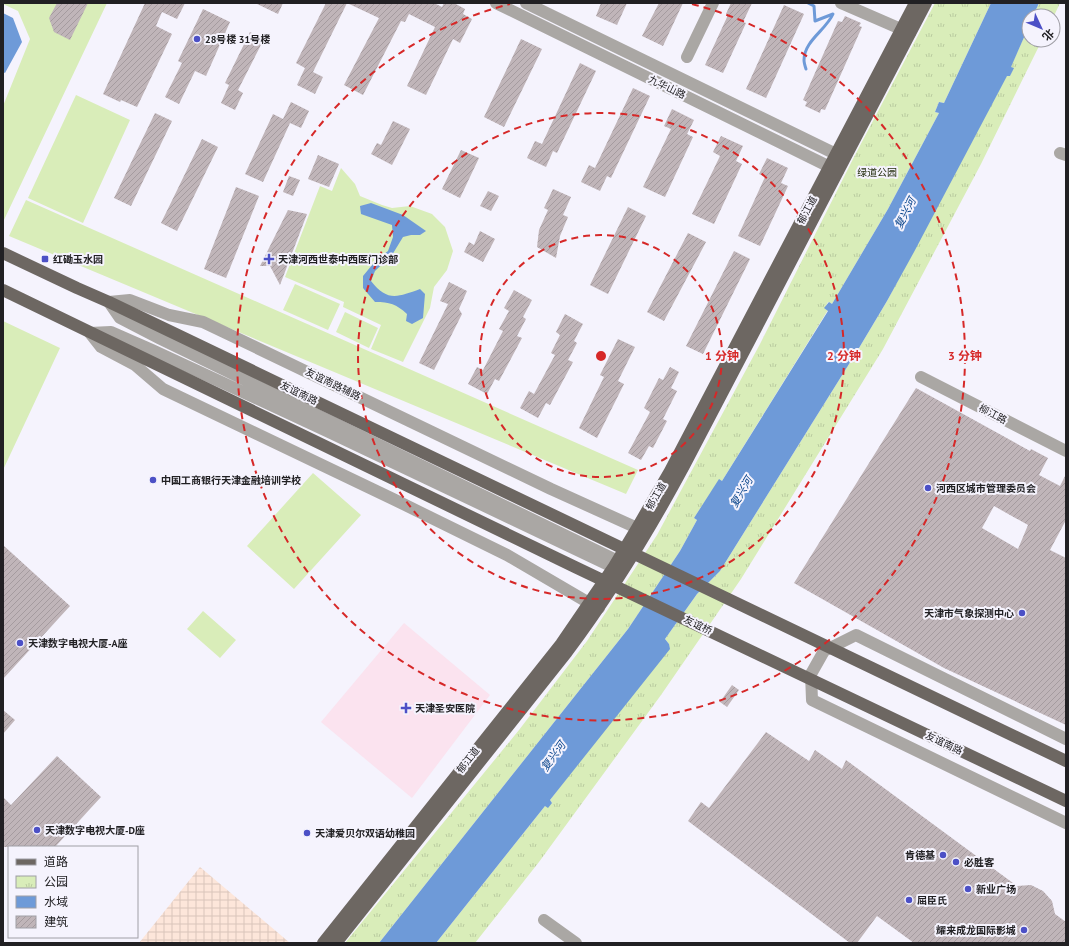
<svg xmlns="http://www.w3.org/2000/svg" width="1069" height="946" font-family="'PT Sans','Noto Sans SC',sans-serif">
<defs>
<pattern id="industrial-grid" width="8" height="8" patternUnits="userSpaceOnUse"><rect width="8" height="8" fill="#fde6da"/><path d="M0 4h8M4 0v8" fill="none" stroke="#d9c5bb"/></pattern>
<pattern id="park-tufts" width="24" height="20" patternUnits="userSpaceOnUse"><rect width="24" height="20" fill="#d9edb9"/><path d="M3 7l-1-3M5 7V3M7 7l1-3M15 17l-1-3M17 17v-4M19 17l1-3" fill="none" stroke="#bacb9f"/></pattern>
<pattern id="building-hatch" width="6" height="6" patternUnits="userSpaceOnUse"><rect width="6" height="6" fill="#c0b5b9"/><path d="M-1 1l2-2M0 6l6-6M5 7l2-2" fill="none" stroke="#a59b9f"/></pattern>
</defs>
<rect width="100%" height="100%" fill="#f5f3fd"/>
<path fill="url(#industrial-grid)" d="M200,867L290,943H139Z"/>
<path fill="#fbe3ef" d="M404,623L490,695L412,798L321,722Z"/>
<path fill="#d9edb9" d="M3,3H107L3,222V106L30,39L18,11L3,4Z
M76,95L130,120L83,223L28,198Z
M341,168L355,184L360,196L382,205L392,208L410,206L432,214L445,227L453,251L447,270L434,287L430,308L403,362L371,349L381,325L343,307L344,302L285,277L320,186L332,191Z
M26,200L638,470L626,494L9,236Z
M295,284L340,304L328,330L283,310Z
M345,312L378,328L369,348L336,332Z
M3,321L60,348L3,470Z
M313,473L361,515L294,589L247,546Z
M203,611L236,640L220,658L187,629Z"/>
<path fill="url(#park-tufts)" d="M935,3H991L944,103L939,102L935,112L939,113L888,209L832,304L828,302L825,308L828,310L722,481L719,480L694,518L697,520L680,551L628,629L379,943H345L519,730L587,641L657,535L760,344L854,157Z
M1039,3H1060L1053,18V16H1033Z
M1029,26V40H1042L981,164L883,349L741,579L661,695L539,862L475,943H436L545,806L552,803L550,800L669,644L665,639L697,594L720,571L859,348L887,301L1007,75L1010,76L1013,68H1010Z"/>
<path fill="#6e9ad8" d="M991,3H1039L1033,16H1029V26L1011,67L1014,68L1010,76H1007L914,252L887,301L859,348L720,571L697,594L665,639L669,644L670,649L550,800L552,803L548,808L545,806L436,943H379L628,629L680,551L697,520L694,518L719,479L722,481L828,311L824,308L829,302L832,304L888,209L939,113L935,112L939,102L944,103Z
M3,13L13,18L22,42L5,73L3,72Z
M371,203L403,215L426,231L420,235H411L403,237L392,255L375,271L371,281C387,302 398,297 420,289L425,294L423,318L412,324L406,321L407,314C396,304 390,302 375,302L363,288V276L377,259L388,251L393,237L392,225L361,214L360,206Z"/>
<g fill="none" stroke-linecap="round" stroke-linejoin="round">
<path stroke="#6e9ad8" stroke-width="3" d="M806,69C805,66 804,63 804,60C804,41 826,30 833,14L815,21L814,6L808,3"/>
</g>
<path fill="url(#building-hatch)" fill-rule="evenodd" d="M57,3H88L70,40L54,32L49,18Z
M145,3H185L177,19L162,12L156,26L172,34L137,107L121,100L120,102L103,94Z
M255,3H283L278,14Z
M326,3H347L313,72L323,77L315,94L297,85L305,68L296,63Z
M347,3H434L442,7L444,3H454L465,9L463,14L472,19L460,43L453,39L426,95L407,86L435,27L409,14L405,22L401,21L363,95L344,85L379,18Z
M601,3H627L617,25L596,16Z
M659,3H683L663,46L642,36Z
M731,3H752L743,22L746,23L723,73L705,65L728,15L726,14Z
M784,5L804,14L766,98L746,89Z
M203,9L230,22L206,76L195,71L179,104L165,97L182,63L178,61Z
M845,16L861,23L859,26L862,27L825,110L821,109L820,113L805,106L807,102L803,100L838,21L842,22Z
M250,32L264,39L238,90L243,93L235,110L221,103L229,85L225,83Z
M521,39L542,49L504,127L484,117Z
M580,63L596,71L557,153L553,151L546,167L527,158L535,141L542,144Z
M633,88L650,96L611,178L607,176L600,191L581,182L589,165L595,168Z
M291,102L309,111L301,128L290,123L263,182L245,174L273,114L283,119Z
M672,109L694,120L687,134L693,137L665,197L643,187L671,129L664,126Z
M155,113L172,121L131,206L114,198Z
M393,121L410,129L392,165L371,154L377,143L381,145Z
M721,136L743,146L736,161L742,164L714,224L692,214L720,156L713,152Z
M202,139L218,147L177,231L161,223Z
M461,150L479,158L460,198L442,189Z
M318,155L339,164L329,187L308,179Z
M767,158L788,168L781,183L788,186L760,246L738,236L765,177L759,174Z
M289,176L300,180L293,196L283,192Z
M236,187L259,196L226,278L204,269Z
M553,189L571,197L563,215L568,217L560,236L556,258L537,247L539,230L548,210L544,208Z
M488,191L499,196L491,211L480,206Z
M628,207L646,216L608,294L590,285Z
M288,210L307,214L280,285L270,266H260Z
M480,231L495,239L483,262L464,252L469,242L474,245Z
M688,233L706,242L664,321L647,312Z
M734,251L750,259L703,354L686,346Z
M449,282L467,291L459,309L462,314L434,370L419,363L448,304L440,301Z
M514,290L532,300L523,317L526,319L517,336L522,338L499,381L495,379L487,394L468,384L477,367L483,370L503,331L499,329L509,311L504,308Z
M565,314L583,324L574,341L577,343L568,360L573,362L550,405L546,403L538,418L520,408L529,391L534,394L555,355L551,353L560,335L556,332Z
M618,339L635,347L618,381L624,384L597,438L579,428L604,377L600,375Z
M670,367L679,372L671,388L677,391L663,419L667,421L653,448L649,446L641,460L628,453L650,412L644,408L659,378L663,380Z
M916,388L1030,451L1031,449L1048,458L1039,475L1060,486L1066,474V520L1050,550L1066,558V725L944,668L794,583ZM994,506L1028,525L1018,549L982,528Z
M3,545L70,606L3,679Z
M732,685L739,690L727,707L720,702Z
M3,710L15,720L3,734Z
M766,732L809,761L815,750L842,769L846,760L1017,886L1031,885L1043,891L1052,901L1055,914L1066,922V943H914L877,916L857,943H850L688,821L701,802L709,808Z
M57,756L101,797L55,847H3V797L11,805Z"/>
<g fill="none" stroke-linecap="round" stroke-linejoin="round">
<path stroke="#aaa7a4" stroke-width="12" d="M496,3L838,171
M526,3L844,158
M841,3L910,33
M687,57L713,3
M1060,153L1066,155
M90,333L111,332L152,350L329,432L613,567
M90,333L101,347L135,365L163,389L393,499L507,555L589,603L599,608
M921,377L1066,451
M626,565L159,338L120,318L109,302L130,300L169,315L203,322L551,489L646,532
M1066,739L856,635L824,651L811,674L812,700L1066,823
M544,920L576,943"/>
<path stroke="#6d6762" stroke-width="12" d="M3,253L77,288L109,302L1066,761
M3,290L575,567L1066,801
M323,943L561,644L613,568L637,528L670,471L915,3
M336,943L567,652C611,593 649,531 684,466L926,3"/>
</g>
<g fill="none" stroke="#d62828" stroke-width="2" stroke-dasharray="7 5">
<circle cx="601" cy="356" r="121"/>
<circle cx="601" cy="356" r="243"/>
<path d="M692 4A364 364 0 1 1 510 4"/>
</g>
<g fill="#4c50c6" stroke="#f5f3fd" stroke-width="1.5">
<circle cx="197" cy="39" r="4"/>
<rect x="41" y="255" width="8" height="8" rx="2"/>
<path d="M267 253h4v4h4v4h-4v4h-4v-4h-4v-4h4z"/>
<circle cx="153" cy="480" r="4"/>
<circle cx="928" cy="488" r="4"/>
<circle cx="1022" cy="613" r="4"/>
<circle cx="20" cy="643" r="4"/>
<path d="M404 702h4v4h4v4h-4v4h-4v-4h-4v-4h4z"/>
<circle cx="37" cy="830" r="4"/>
<circle cx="307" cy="833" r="4"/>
<circle cx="943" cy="855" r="4"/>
<circle cx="956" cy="862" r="4"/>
<circle cx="968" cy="889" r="4"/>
<circle cx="909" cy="900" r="4"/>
<circle cx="1024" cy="930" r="4"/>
</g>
<g text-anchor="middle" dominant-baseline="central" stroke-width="4" stroke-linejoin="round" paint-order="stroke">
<g font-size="10" font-weight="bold" fill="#212023" stroke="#f5f3fd" text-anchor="start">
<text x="205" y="39">28号楼 31号楼</text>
<text x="53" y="259">红磡玉水园</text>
<text x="278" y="259">天津河西世泰中西医门诊部</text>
<text x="161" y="480">中国工商银行天津金融培训学校</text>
<text x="936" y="488">河西区城市管理委员会</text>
<text x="1014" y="613" text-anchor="end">天津市气象探测中心</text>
<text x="28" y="643">天津数字电视大厦-A座</text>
<text x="415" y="708">天津圣安医院</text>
<text x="45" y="830">天津数字电视大厦-D座</text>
<text x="315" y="833">天津爱贝尔双语幼稚园</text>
<text x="935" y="855" text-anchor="end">肯德基</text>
<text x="964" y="862">必胜客</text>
<text x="976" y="889">新业广场</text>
<text x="917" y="900">屈臣氏</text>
<text x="1016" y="930" text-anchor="end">耀来成龙国际影城</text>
</g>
<g font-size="10" fill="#212023" stroke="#f5f3fd">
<text transform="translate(667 87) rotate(26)">九华山路</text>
<text transform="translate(807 210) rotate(-62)">郁江道</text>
<text transform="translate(333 384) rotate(26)">友谊南路辅路</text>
<text transform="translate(299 393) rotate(26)">友谊南路</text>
<text transform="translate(993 414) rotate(27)">柳江路</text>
<text transform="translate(656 496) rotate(-60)">郁江道</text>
<text transform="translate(698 625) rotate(26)">友谊桥</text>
<text transform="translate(944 743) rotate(25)">友谊南路</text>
<text transform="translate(468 760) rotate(-52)">郁江道</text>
</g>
<g font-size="10" fill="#252f0f" stroke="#f5f3fd">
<text x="877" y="172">绿道公园</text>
</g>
<g font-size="11" font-style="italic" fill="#034089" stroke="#f5f3fd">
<text transform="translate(905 213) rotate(-63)">复兴河</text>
<text transform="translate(741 492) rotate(-59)">复兴河</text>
<text transform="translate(553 756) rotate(-54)">复兴河</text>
</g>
</g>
<circle cx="601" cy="356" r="6" fill="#d62828" stroke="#f5f3fd" stroke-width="2"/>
<g font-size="12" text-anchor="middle" font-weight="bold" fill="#d62828" stroke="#f5f3fd" stroke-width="4" stroke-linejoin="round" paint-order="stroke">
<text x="722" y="360">1 分钟</text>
<text x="844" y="360">2 分钟</text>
<text x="965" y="360">3 分钟</text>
</g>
<rect width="1069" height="946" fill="none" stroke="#212023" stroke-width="8"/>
<rect x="8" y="846" width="130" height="92" fill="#f5f3fd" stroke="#a09fa6"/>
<rect x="16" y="859" width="20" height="6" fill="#6d6762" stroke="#a09fa6"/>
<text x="44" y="866" font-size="12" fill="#212023">道路</text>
<rect x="16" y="876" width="20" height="12" fill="url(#park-tufts)" stroke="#a09fa6"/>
<text x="44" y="886" font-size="12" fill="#212023">公园</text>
<rect x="16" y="896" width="20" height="12" fill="#6e9ad8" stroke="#a09fa6"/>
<text x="44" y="906" font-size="12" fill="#212023">水域</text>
<rect x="16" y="916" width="20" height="12" fill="url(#building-hatch)" stroke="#a09fa6"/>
<text x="44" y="926" font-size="12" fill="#212023">建筑</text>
<g transform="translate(1041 28) rotate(134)"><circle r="19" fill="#f5f3fd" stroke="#a09fa6"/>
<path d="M0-3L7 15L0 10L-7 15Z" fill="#4c50c6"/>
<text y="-6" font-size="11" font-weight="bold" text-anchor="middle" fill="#212023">北</text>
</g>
</svg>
